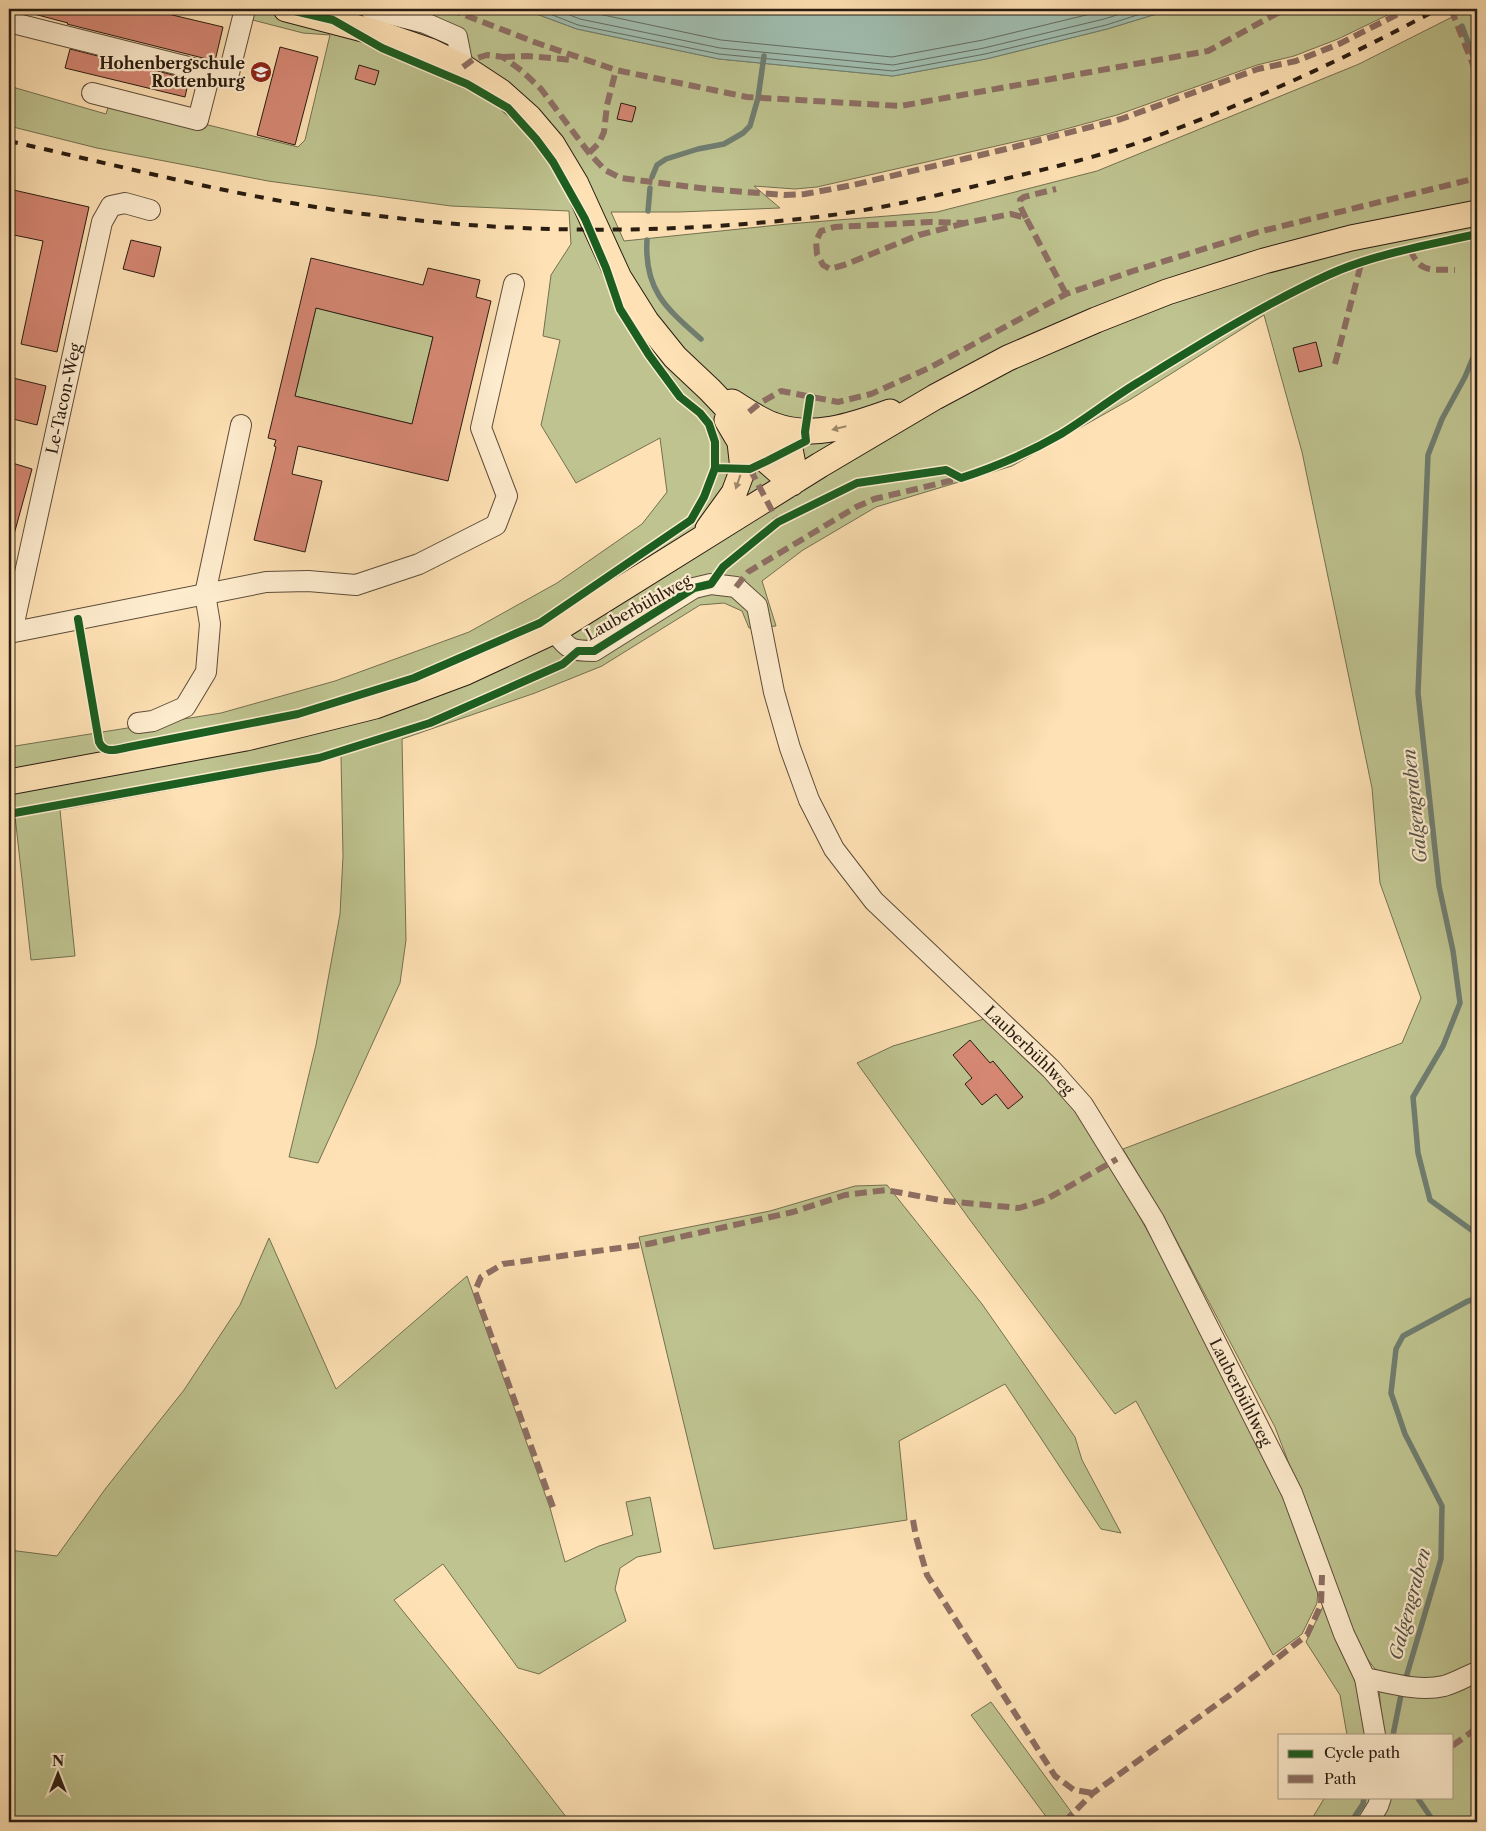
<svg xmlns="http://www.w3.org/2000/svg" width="1486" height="1831" font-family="'Libre Caslon Text',serif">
<rect width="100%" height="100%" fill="#fee1b4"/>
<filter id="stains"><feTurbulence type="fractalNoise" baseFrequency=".004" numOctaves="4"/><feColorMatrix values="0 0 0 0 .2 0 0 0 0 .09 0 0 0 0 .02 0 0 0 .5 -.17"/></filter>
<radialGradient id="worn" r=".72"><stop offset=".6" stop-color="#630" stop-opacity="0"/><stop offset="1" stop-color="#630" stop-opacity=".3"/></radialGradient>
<path fill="#bec38f" stroke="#747050" d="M210,9H523L577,29L719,59L893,76L986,59L1107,29L1173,9H1400L1338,39L1294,56L1257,65L1117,115L1040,136L817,187L795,189L754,186L780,208L679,212H611L624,241L788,224L937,212L1097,171L1359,64L1468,9H1477V1664L1442,1680L1394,1678L1375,1669L1359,1648L1275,1427L1164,1217L1123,1149L1402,1043L1421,998L1380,883L1372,788L1302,452L1264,315L1131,399L1012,466L876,507L803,550L762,581L776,626L749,628L742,611L724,603L700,605L602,666L535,693L402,739L406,940L400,983L318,1163L289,1157L316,1045L340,914L343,856L341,756L317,763L60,810L75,956L31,960L15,816L9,817V747L221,713L335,681L469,632L557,583L642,524L667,492L660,438L576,483L541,425L560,340L543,336L551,275L571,244L569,211L451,206L268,181L97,148L9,126V86L106,114L110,101L298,147L305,140L330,35L303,33Z
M316,308L433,337L412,424L295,396Z
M984,1019L1041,1069L1091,1130L1213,1348L1288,1494L1319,1576L1317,1603L1302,1634L1273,1655L1136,1401L1115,1414L970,1220L857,1063L893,1046Z
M887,1185L982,1304L1075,1437L1082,1460L1121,1533L1101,1529L1005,1384L899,1441L907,1520L714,1549L639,1237L770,1211L855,1186Z
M269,1238L336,1389L467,1276L550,1508L565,1562L599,1546L633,1535L626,1502L650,1497L661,1552L637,1557L620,1568L615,1589L626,1621L539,1674L518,1668L443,1564L394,1600L506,1739L570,1822H9V1550L57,1556L106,1488L184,1390L240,1305Z
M1326,1600L1357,1686L1369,1735H1347L1340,1695L1306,1642Z
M1477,1677V1822H1310L1325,1797H1452V1735H1384L1379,1691Z
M991,1702L1072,1813L1079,1822H1050L971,1715Z"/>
<path fill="#a0bdaf" stroke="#707d70" d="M523,9H1173L1107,29L986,59L893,76L719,59L577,29Z"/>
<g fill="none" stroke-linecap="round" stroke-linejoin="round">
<path stroke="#646c60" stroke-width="1" d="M537,9L578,25L719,54L893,71L985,54L1106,25L1156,9
M554,9L580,19L720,48L893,65L984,48L1104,19L1136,9
M575,9L721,40L892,57L983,40L1111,9"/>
<path stroke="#707d70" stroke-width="5.5" d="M1462,26L1477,67
M652,177L657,165L666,159L698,149L724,144L743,133L750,126L758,98L764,56
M648,211L650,188
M647,240C644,290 666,308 701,339
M1477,348L1465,377L1442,419L1428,455L1418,693L1439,886L1453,951L1460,1003L1443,1046L1413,1097L1418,1153L1430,1200L1477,1234
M1405,1681L1441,1559L1442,1506L1405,1434L1391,1393L1396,1349L1403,1336L1468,1301L1477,1299
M1393,1735L1402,1690
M1417,1797L1434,1822
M1351,1822L1363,1804L1364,1797"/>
</g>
<path fill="#d58773" stroke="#291c11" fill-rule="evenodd" d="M34,9H147L223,27L215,61L67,24L68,23L34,14Z
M280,47L318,57L295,145L257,135Z
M70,49L189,79L185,97L65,68Z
M359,65L379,71L375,85L355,79Z
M621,103L636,107L632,122L617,119Z
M9,189L89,207L57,352L21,344L43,241L9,234Z
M131,240L161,247L154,277L123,269Z
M311,258L423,285L428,268L480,280L476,297L491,301L448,481L298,446L292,474L322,481L305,552L254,540L276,447L274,446L276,440L268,438ZM316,308L433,337L412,424L295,396Z
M1316,342L1322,366L1299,372L1293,348Z
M9,377L46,386L37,425L9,418Z
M9,462L32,469L13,538L9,537Z
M970,1040L990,1063L993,1061L1023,1097L1008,1109L996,1094L982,1105L965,1084L972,1078L953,1055Z"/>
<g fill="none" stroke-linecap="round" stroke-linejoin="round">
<g stroke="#5e4d3a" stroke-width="22">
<g id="minor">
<path d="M370,9L425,23L457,37L463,67"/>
<path d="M9,22L228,77L245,9"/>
<path d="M92,93L198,120L210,73"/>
<path id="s1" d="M554,631C569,649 569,651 594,651L694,588L711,584L736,587L757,606L774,692L790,748L809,800L834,849L874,901L1051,1069L1083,1105L1154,1220L1292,1493L1344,1634L1365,1678L1375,1735"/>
<path id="s2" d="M12,632L102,222L111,206L125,203L150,210"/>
<path d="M9,633L266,582L308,581L356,585L419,564L496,525L507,496L481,428L514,284"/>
<path d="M138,723L153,721L185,707L206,672L210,624L205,594L241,425"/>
<path d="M1365,1678C1390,1683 1419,1692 1444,1686C1455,1683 1467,1676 1477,1672"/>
<path d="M1368,1822L1378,1806L1381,1797"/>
</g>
</g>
<g stroke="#291c11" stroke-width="27">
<path id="major" d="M286,9L378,33L430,51L463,67L501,92L529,117L552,144L576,184L619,278L646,321L675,357L710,390L748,430L767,461L792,483
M732,402C745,410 759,420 773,425C811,440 854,425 890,412
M771,425L790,449L796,480
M708,529L734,493L743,469L740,442L727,420
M9,782L246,738L303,724L375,706L466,672L554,631L820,465L935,397L1008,358L1096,320L1167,292L1264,261L1351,238L1477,213"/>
</g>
<use href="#minor" stroke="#feecce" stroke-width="20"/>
<use href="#major" stroke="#fee1b4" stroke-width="25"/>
<path stroke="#291c11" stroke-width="4" stroke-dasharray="9 9" stroke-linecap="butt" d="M9,141C129,168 249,200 372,215C517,234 663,234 808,218C874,211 940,195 1004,179C1055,167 1105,155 1154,137C1251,102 1347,58 1438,9"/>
<path stroke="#8d6e63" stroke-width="6" stroke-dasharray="12 6" stroke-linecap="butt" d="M449,9L537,43L616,70L747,97L900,106L1208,51L1285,9
M1451,9L1477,75
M503,57L527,56L573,60
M463,67L474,59L487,55L503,57L522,71L541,89L589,153L605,170L621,178L708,189L784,195L805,194L853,185L1006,149L1121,119L1258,69L1296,61L1339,44L1408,9
M589,153L599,143L604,132L607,105L616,70
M1026,218L1020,206V200L1024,197L1056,189
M965,223L919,235L844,265L830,269L823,265L817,254L816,241L821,231L835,227L930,222L965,223L1011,214L1026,218L1066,294
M1410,249C1420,274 1431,269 1455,270
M1335,364L1361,264
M749,412L760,403L781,391L838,402L871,394L931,367L1066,294L1133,271L1258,232L1477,178
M750,469L778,522
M736,587L748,572L856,507L874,499L962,478
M553,1507L475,1291L481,1277L503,1264L648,1244L793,1212L845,1195L886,1190L945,1201L1019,1208L1045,1200L1117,1159
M913,1520L916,1537L927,1575L1055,1776L1074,1790L1093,1793
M1452,1746L1477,1728
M1064,1822L1093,1793L1230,1695L1307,1635L1321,1605L1322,1575"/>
<g stroke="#feecce" stroke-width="11">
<path id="cycleway" d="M715,468L750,469L767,461L806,441L805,432L810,398
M78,619L99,742C105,755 118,749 129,747L298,714L414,678L540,623L691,520L704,497L715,468V442L709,424L700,413L680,397L649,355L620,309L606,268L585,219L553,162L536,139L508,108L467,84L382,48L333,20L286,9
M9,814L319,758L430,723L563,664L578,651H594L694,588L711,584L723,567L778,522L857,483L946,470L961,478C995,467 1030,452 1061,434C1087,418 1111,399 1137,383C1199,345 1261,306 1328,275C1373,254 1429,245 1477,234"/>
</g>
<use href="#cycleway" stroke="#1b5e20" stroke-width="8"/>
</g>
<defs><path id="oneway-solid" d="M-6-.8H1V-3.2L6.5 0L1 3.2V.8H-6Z" transform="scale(1.25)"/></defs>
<g fill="#9e886b">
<use href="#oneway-solid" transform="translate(839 428) rotate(166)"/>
<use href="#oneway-solid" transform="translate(738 482) rotate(109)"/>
</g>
<defs>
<g id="school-disc" transform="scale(1.125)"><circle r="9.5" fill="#8f2418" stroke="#feecce"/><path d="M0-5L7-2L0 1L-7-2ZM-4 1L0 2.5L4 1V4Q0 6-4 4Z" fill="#fff"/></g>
</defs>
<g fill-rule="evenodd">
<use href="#school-disc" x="261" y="72"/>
</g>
<g text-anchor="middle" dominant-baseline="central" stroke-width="4.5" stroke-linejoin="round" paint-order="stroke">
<g font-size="16" font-weight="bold" fill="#291c11" stroke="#feecce" text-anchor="end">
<text x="245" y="63">Hohenbergschule<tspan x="245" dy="18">Rottenburg</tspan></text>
</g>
<g font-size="16" fill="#291c11" stroke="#feecce">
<text stroke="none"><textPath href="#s2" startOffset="239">Le-Tacon-Weg</textPath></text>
<text transform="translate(638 607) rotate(-29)">Lauberbühlweg</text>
<text stroke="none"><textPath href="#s1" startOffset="774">Lauberbühlweg</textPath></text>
<text stroke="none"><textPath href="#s1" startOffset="1179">Lauberbühlweg</textPath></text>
</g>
<g font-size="18" font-style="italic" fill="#535448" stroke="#feecce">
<text transform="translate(1415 806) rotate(-96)">Galgengraben</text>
<text transform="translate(1410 1604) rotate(-75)">Galgengraben</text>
</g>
</g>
<rect width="1486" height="1831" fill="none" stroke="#fee1b4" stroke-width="30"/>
<rect x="10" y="10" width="1466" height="1811" fill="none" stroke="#291c11" stroke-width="2.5"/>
<rect x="15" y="15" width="1456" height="1801" fill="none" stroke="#291c11"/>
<rect x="1278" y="1734" width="175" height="65" fill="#feecce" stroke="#a99982"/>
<rect x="1288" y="1750" width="25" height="8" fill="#1b5e20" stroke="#a99982"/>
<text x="1324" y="1758" font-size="15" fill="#291c11">Cycle path</text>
<rect x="1288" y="1775" width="25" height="8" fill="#8d6e63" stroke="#a99982"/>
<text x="1324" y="1784" font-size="15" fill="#291c11">Path</text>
<g transform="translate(58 1774)" stroke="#feecce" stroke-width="4" paint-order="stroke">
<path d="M0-4L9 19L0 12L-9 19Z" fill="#291c11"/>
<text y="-8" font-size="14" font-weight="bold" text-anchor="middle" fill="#291c11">N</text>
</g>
<rect width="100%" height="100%" filter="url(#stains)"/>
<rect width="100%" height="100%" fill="url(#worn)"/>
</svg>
